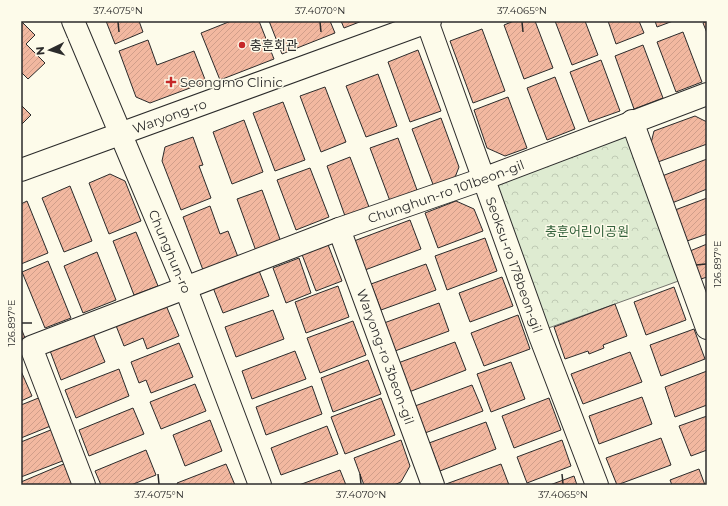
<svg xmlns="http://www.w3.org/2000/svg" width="728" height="506" font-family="Montserrat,'Noto Sans KR',sans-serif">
<defs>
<pattern id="park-crowns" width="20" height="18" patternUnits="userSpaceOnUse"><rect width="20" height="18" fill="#deebd1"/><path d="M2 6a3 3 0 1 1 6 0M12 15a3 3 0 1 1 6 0" fill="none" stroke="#bfcab4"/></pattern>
<pattern id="building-hatch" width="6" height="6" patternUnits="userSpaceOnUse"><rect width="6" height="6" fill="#f2b8a0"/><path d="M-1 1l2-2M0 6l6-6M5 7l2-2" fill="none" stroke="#d09e8a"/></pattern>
</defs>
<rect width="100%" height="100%" fill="#fdfbea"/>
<path fill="url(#park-crowns)" stroke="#74746e" d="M629,128L684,279L543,330L489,182Z"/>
<path fill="url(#building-hatch)" stroke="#2b2b2b" d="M21,21L35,35L26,44L45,63L28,79L21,72Z
M106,21H139L143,32L115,44Z
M231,21H259L274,59L220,80L201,33Z
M269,21H330L335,33L282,54Z
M341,21H362L344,28Z
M514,21H535L553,68L524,79L504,25Z
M555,21H585L598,55L572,65Z
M608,21H639L644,33L616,44Z
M655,21H673L657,27Z
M707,21V33L703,23Z
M482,29L505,91L473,103L450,41Z
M683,32L702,82L676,92L657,42Z
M148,40L157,65L194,51L206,82L150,103L136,97L119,51Z
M643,45L663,98L634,109L615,56Z
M418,50L441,111L410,122L388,62Z
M601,60L620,111L589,122L570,72Z
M378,74L397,126L366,137L346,86Z
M555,77L575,129L547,140L527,88Z
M325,87L346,142L321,152L300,96Z
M508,97L527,148L505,156L487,148L474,110Z
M283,102L305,160L275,171L253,113Z
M21,105L31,115L21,125Z
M695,116L707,122V144L658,162L651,143L654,131Z
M441,118L459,167L454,180L434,187L412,129Z
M244,120L263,172L232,184L213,132Z
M193,137L203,165L199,166L211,198L181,210L162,161L165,147Z
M398,138L417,190L390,201L370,148Z
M350,157L369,207L345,216L327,166Z
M707,159V189L672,203L662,176Z
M310,168L329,217L296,230L277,180Z
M110,174L125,181L141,221L109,234L89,183Z
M70,186L92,241L64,252L42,198Z
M262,190L281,242L256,251L237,199Z
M707,198V234L687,241L675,210Z
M27,201L48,253L21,264V204Z
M456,201L474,209L483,231L438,248L425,213Z
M210,206L220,234L228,231L238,257L203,270L183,217Z
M410,220L421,249L365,270L354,241Z
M136,232L158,286L134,295L113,241Z
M485,238L497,271L447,290L435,256Z
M327,242L342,281L316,291L301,252Z
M707,244V277L701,279L690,251Z
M97,252L116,300L83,313L64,266Z
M299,258L311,293L286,303L273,268Z
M48,261L71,318L45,328L22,272Z
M426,264L436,290L381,310L371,284Z
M258,268L269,296L223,313L212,285Z
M502,277L513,306L470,322L459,293Z
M338,286L349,317L306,333L295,302Z
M674,287L686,320L646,335L634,302Z
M165,303L179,336L147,349L143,338L124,346L115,323Z
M439,303L449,331L395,351L384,323Z
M615,304L627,336L603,345L604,348L589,354L588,351L565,359L554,327Z
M273,310L284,339L236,357L225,327Z
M518,315L530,349L484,366L471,333Z
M353,321L366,355L320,373L307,338Z
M21,328L25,338L21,339Z
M694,329L705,359L661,376L650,345Z
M92,331L105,362L61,380L49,348Z
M455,342L466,370L409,392L398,363Z
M179,343L193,377L151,393L146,380L139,383L131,362Z
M295,351L306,379L252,399L242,371Z
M630,352L642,382L583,404L571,374Z
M368,360L381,394L333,412L321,378Z
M511,362L525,399L491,412L477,374Z
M119,369L129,396L76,418L65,390Z
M21,371L32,396L21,401Z
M707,371V405L675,417L665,387Z
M195,384L206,411L161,429L150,402Z
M472,385L483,411L425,433L415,406Z
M312,386L322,414L266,435L256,407Z
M41,397L53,425L21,438V405Z
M642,397L652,424L599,444L589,416Z
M381,398L395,435L345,454L331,417Z
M549,398L561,430L514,448L502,416Z
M133,408L144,434L89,456L79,430Z
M707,416V450L691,456L679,426Z
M210,420L222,451L185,466L173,435Z
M486,422L496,449L440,471L429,443Z
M327,426L338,454L281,475L271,448Z
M53,429L65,460L21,477V442Z
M661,438L671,465L617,485L606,458Z
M401,440L410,466L401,482L394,485H364L354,458Z
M562,440L571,466L527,483L517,457Z
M146,450L156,475L131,485H101L95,471Z
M66,463L75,485H21V482Z
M226,464L235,485H178L177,483Z
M501,464L509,485H446V484Z
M699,469L705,485H672L670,480Z
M340,470L346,485H299Z
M574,476L577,485H550Z"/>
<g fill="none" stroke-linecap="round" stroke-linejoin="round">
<g stroke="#2b2b2b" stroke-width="24">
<g id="minor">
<path id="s1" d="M427,21L540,336L597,485"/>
<path d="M632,121L707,328"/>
<path id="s2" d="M339,229L433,485"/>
<path id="s3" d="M84,485L31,347L339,229L483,179L707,94"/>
</g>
</g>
<g stroke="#2b2b2b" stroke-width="24">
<g id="tertiary">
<path id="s4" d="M73,21L186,289L260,485"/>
<path id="s5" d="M21,170L430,21"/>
</g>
</g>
<use href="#minor" stroke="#fdfbea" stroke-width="22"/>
<use href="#tertiary" stroke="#fdfbea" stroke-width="22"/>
</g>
<path fill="none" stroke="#2b2b2b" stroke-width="1.5" d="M118,22L119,32M320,22L321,32M522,22L523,32M696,265L706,264M22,323H32M158,474L159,484M360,474L361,484M562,474L563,484"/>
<g fill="#c62828" stroke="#fdfbea" stroke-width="1.5">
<circle cx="242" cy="45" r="4"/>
<path d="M169 76h4v4h4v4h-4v4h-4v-4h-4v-4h4z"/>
</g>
<g text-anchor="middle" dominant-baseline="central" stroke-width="3" stroke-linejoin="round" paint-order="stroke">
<g font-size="13" fill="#2b2b2b" stroke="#fdfbea" text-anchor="start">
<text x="250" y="45">충훈회관</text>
<text x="180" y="82">Seongmo Clinic</text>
</g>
<g font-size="13" fill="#2b2b2b" stroke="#fdfbea">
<text stroke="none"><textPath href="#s5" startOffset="158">Waryong-ro</textPath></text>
<text stroke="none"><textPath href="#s3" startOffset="591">Chunghun-ro 101beon-gil</textPath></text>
<text stroke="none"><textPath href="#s4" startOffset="250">Chunghun-ro</textPath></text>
<text stroke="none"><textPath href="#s1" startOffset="259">Seoksu-ro 178beon-gil</textPath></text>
<text stroke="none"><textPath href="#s2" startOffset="136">Waryong-ro 3beon-gil</textPath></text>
</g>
<g font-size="13" fill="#34623c" stroke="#fdfbea">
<text x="587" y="231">충훈어린이공원</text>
</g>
</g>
<rect width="728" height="506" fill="none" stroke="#fdfbea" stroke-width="44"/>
<g transform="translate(50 50) rotate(265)" stroke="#fdfbea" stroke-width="3" paint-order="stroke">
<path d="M0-3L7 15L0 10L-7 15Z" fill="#2b2b2b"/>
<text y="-6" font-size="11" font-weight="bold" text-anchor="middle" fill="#2b2b2b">N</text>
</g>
<rect x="22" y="22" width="684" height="462" fill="none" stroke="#2b2b2b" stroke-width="1.5"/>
<g font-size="10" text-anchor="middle" fill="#2b2b2b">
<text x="118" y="14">37.4075°N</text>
<text x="320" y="14">37.4070°N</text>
<text x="522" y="14">37.4065°N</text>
<text transform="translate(717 264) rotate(-90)" y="4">126.897°E</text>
<text transform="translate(11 323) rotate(-90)" y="4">126.897°E</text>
<text x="159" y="498">37.4075°N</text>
<text x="361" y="498">37.4070°N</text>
<text x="563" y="498">37.4065°N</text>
</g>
</svg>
